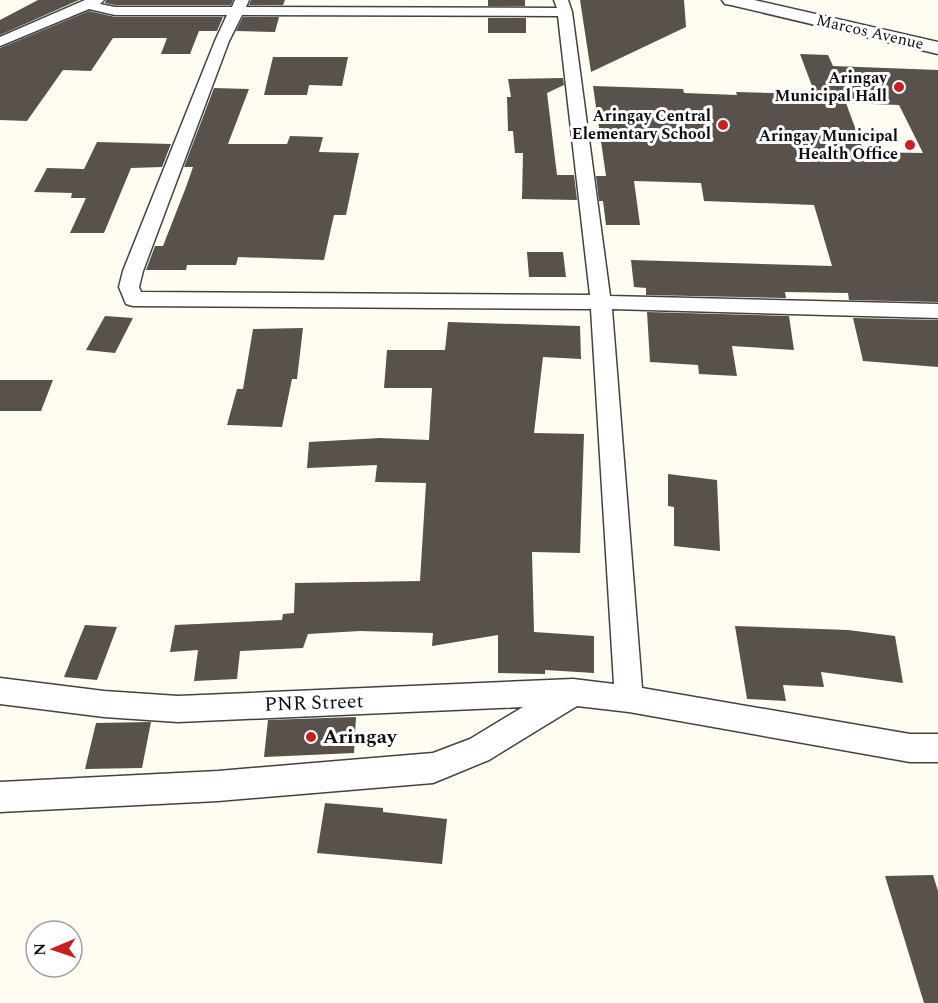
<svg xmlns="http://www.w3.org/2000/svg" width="938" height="1003" font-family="Spectral,serif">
<rect width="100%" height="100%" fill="#fffdf2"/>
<path fill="#59514b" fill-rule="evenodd" d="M38,0H79L0,35V20Z
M106,0H233L231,5H115L105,3Z
M251,0H285L283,5H249Z
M488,0H525V6H488Z
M580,0H684L686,27L591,72Z
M89,11L115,17H223L217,31H199L190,54H161L167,38H113L91,71L63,70L27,121L0,120V48Z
M243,17H279L275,32L236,31Z
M488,18H526V33H488Z
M800,54L828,55L833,66L938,70V302L849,300L848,293L785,292L786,298L646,295V288L634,287L631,260L832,266L814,205L704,201L701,183L634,181L640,225H606L603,201H599L596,176H606L593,86L683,89L684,93L737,95L736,92L815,94ZM846,103L899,105L923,153L864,152Z
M273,57H348L342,86L309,85L307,95H264Z
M563,78L564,85L547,93L557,175H574L577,200L522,199L523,153H515L513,131H508L507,97H511L508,79Z
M214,88L249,89L228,144H287L290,136L323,137L319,152L359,153L346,215H334L324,260L238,257L236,265H187L186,270H146L155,246H163L186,187L193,167H184Z
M97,142L171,144L162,167L131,168L104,233H70L86,198H71L72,193L34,192L47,168L84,169Z
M527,252H563L566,277H529Z
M647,312L789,316L794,350L732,346L737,376L699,374L698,365L650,362Z
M105,316L133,318L115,353L86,350Z
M853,318L938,320V367L863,361Z
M448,322L580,326L581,359L543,357L534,433L584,434L580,553L532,552L534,632L594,636V673L545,670V674L498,673V635L432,646L433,633L360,631L308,634L303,648L240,651L237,679L194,681L198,650L170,652L175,625L282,620L283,614L294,613L295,583L420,581L426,483L375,482L377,465L307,468L309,442L380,438L429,440L432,388H384L387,350H445Z
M303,328L297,379H292L282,427L227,425L237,389H243L253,329Z
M0,380H53L41,411H0Z
M668,474L717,480L720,551L674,546V507L668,506Z
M85,625L117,627L97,680L64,677Z
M735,626L848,630L895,636L903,683L821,672L824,687L783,685L786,701L747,699Z
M356,717L354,753L264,757L268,720Z
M151,722L142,768L85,769L96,723Z
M325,803L383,808V812L447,819L442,864L317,853Z
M933,875L938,891V1003H924L885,876Z"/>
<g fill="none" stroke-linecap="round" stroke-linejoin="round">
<g stroke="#424242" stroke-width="3">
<path id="minor" d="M85,0H104L100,4L115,7H232L235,0H249L246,7L557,8L554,0H568L572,12L610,296L938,304V318L612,309L642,688L910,734H938V762H910L629,712L577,706L489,760L433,783L218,801L0,812V782L218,771L433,753L470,739L523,707L178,722L104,717L0,704V678L104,691L178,696L573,679L614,684L591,309L133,306L126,304L119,287L123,271L215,41L227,15H115L89,9L0,46V37ZM242,15L558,16L590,295L141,292L139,287L143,271L229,41Z"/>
</g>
<g stroke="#424242" stroke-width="3">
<path id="tertiary" d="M722,0H754L938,42V54L731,5L725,4Z"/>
</g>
<use href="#minor" fill="#fff" fill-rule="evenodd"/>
<use href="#tertiary" fill="#fff" fill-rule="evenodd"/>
</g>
<g fill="#c81f23" stroke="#fff" stroke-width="2">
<circle cx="899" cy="87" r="6"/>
<circle cx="723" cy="125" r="6"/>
<circle cx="910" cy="145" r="6"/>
<circle cx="311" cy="737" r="6"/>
</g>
<g text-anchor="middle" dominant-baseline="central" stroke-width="6" stroke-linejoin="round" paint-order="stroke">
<g font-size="16" fill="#0f0f0f" stroke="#fff">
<text transform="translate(870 32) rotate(13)">Marcos Avenue</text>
</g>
<g font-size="16" font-weight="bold" fill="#0f0f0f" stroke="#fff" text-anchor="end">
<text x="887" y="78">Aringay<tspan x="887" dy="18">Municipal Hall</tspan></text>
<text x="711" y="116">Aringay Central<tspan x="711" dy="18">Elementary School</tspan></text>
<text x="898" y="136">Aringay Municipal<tspan x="898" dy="18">Health Office</tspan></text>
</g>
<g font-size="20" fill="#0f0f0f" stroke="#fff">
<text transform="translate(314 703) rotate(-2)">PNR Street</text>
</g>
<g font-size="20" font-weight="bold" fill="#0f0f0f" stroke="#fff" text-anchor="start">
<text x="323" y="737">Aringay</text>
</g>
</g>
<g transform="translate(54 949) rotate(268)"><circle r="28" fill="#ffffff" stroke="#9f9f9f" stroke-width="1.5"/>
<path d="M0-4.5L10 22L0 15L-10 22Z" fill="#c81f23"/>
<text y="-9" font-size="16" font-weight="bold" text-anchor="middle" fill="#0f0f0f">N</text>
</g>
</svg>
